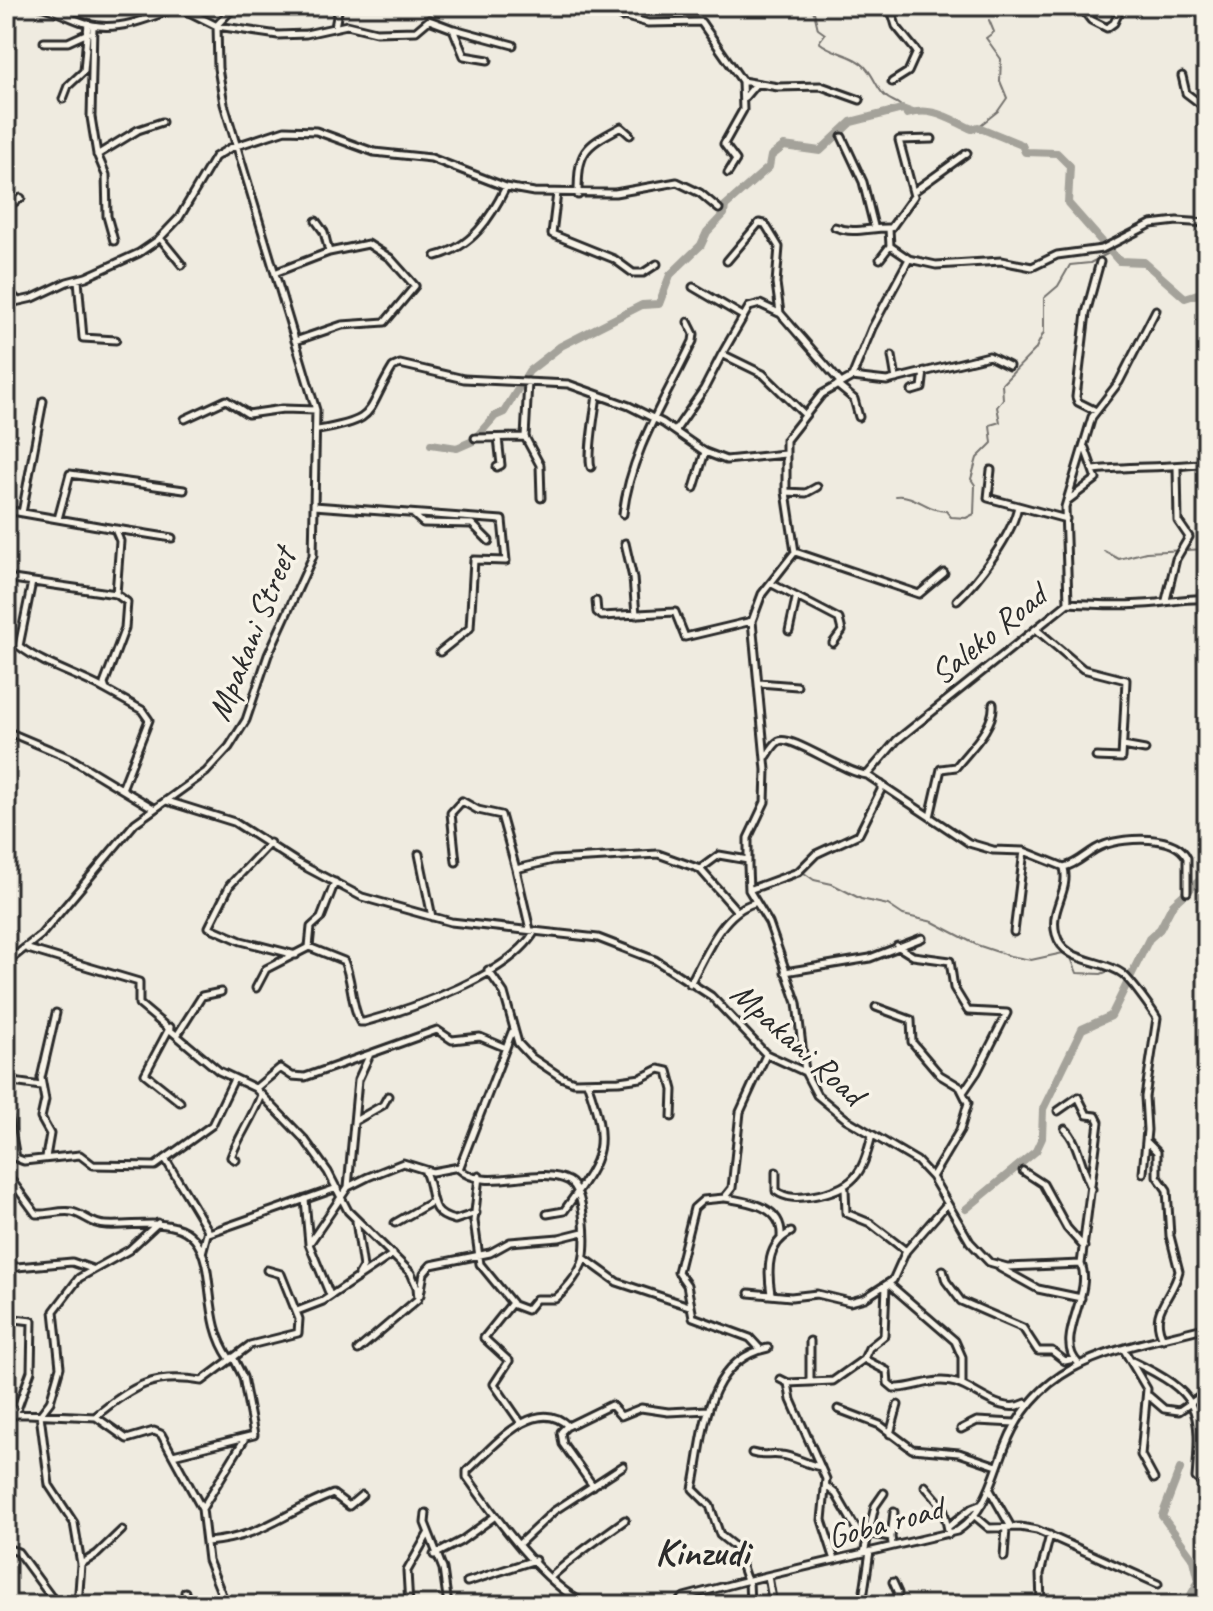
<svg xmlns="http://www.w3.org/2000/svg" width="1213" height="1611" font-family="Caveat,sans-serif">
<rect width="100%" height="100%" fill="#efebe0"/>
<filter id="ink" filterUnits="userSpaceOnUse"><feTurbulence type="fractalNoise" baseFrequency=".0125" numOctaves="2"/><feDisplacementMap in="SourceGraphic" scale="16" xChannelSelector="R" yChannelSelector="G"/><feConvolveMatrix kernelMatrix="1 2 1 2 8 2 1 2 1" color-interpolation-filters="sRGB"/></filter>
<g filter="url(#ink)">
<g fill="none" stroke-linecap="round" stroke-linejoin="round">
<path stroke="#74726e" stroke-width="2" d="M805,6L814,12L818,29L825,34L819,42C833,54 855,54 867,69C874,77 877,88 884,95C893,104 898,99 907,114
M978,127L998,111L1007,98L1000,81L1001,59L986,38L994,32L989,20
M896,496C916,494 927,511 946,511L951,517L966,518L974,514L975,485L971,479L977,458L992,443L990,425L1000,422L997,407L1003,399L1002,384L1035,350L1044,332V298L1058,286L1070,265L1090,263L1111,252
M1104,551L1119,559L1146,552L1207,549
M804,873L814,880L832,884L861,899L888,905L903,915L933,922L977,945L1010,956L1031,960L1063,953L1071,958L1077,973L1101,974L1111,970L1126,982"/>
<path stroke="#a4a29a" stroke-width="8" d="M431,444L457,448L473,441L495,416L504,412L529,371L561,346L642,305L659,304L670,275L701,245L707,232L724,214L725,206L769,167L771,156L784,146L820,151L851,122L902,109L910,112L907,114C932,106 949,119 972,129L978,127L1022,145L1025,152L1057,153L1070,166L1068,203L1119,261L1144,262L1185,298L1207,291
M966,1209L1036,1151L1042,1138L1043,1109L1082,1029L1111,1016L1149,939L1160,929L1173,904L1199,881L1207,868
M1180,1469L1162,1516L1194,1560L1199,1581L1191,1595L1195,1605"/>
<g stroke="#2b2b2b" stroke-width="11">
<path id="minor" d="M39,6C57,10 75,21 92,25C121,31 152,17 178,7
M72,6V15
M177,6L217,26L278,35L306,34L347,25L376,32L416,31L429,20L453,29L464,56L488,60
M587,6L648,23L701,22L742,81L778,87L821,86L860,100
M890,6L896,26L917,52L908,72L892,82
M1080,6L1091,20L1107,28L1114,23L1122,6
M622,17L625,6
M93,25L91,117L97,154L106,175L107,216L114,241
M335,27L339,6
M454,29L513,45
M44,42H68L88,33
M1182,76L1186,93L1207,109
M745,97L756,84
M63,99L68,86L84,71L88,23
M842,137L863,182L874,226
M97,155L138,130L162,122
M728,173L736,160L724,144L743,110L742,81
M913,192L967,153
M557,193L552,234L614,259L633,273H643L657,264
M578,195C578,151 583,147 621,127L630,135
M6,207L21,198
M316,221L324,232L329,252
M835,227C855,235 870,227 891,228L914,196L899,140L932,139
M889,229L890,246L909,259
M160,238L182,265
M436,256C472,247 490,219 506,187
M880,259L890,246
M727,261L759,223L765,224L779,247L776,283L780,313L841,383
M277,272L329,252L368,244L390,258L415,286L385,322L342,325L295,341
M78,280L83,338L116,340
M693,287L741,315
M6,289L17,300
M6,304L33,298L67,282L86,277L139,253L158,240L179,218L215,157L230,148L285,130L316,131L374,152L431,158L506,187L534,192L615,193L677,182L700,193L719,209
M722,354L749,307L760,304L779,313
M892,356L896,379
M852,377L887,381L989,356L1009,366
M528,382L525,437L540,465L541,498
M837,385L854,399L859,417
M912,391L922,388L924,371
M1096,411L1078,402L1076,397L1086,313L1100,262
M185,419L226,400L248,414L283,409L316,410
M318,430C380,419 364,414 393,367L400,364L464,379L568,384L629,406L663,423L705,452L726,460L785,454
M675,431L704,389L722,354L763,374L804,414
M475,438L525,437
M497,467L501,465L498,438
M591,467C587,456 595,411 597,395
M991,470L988,498L1018,506
M1094,470C1132,466 1170,468 1207,463
M694,488L705,452
M786,492L806,493L817,487
M1067,501L1096,479L1085,448
M314,506L502,520L506,561L474,560L470,628L440,652
M6,510L115,529L120,541L116,594
M22,513L43,401
M623,514C631,449 666,399 693,341L694,334L688,322
M414,515L423,523L472,524L489,541
M58,519L70,474L184,490
M116,529L172,538
M625,543L633,578L636,615
M795,552L919,594L944,573
M6,578L116,594L127,602L125,628L104,684L106,690L142,710L149,720L122,789
M32,582L19,646C45,666 77,674 106,690
M772,584L839,619L842,631L833,643
M957,600C978,581 1013,534 1018,506L1066,519
M1166,600L1176,559L1189,537L1178,521L1177,468
M596,601L597,612L602,616L675,612L685,637L752,621
M1068,603C1098,605 1128,606 1157,603C1175,601 1188,598 1207,599
M1037,630L1083,669L1126,680L1122,758L1096,757
M789,631L796,599
M759,683L797,686
M6,731L70,758L153,808
M1123,746L1145,750
M767,756C770,751 774,744 779,741C792,735 844,773 867,775L897,740L1068,603L1065,507L1092,417L1119,382L1156,310
M867,775L969,843L993,850L1024,851L1064,867C1079,864 1089,850 1104,845C1126,837 1176,834 1187,858V892
M167,801L234,822L298,863L362,897L451,922L598,938L655,960L711,996L766,1054L805,1072L817,1095L846,1119L917,1161L932,1177L970,1242L989,1262L1007,1267L1081,1264C1094,1294 1053,1339 1078,1363
M930,817L941,769L956,767C969,750 995,727 993,704
M270,843L230,885L209,927L241,941L296,955
M419,854L432,917
M456,862L451,813L462,801L478,810L501,815L516,869L553,860L658,854L700,869L736,910
M1064,868C1070,892 1049,909 1056,934C1064,964 1102,958 1123,974C1132,982 1150,1007 1157,1018L1145,1097L1147,1130L1143,1173
M516,869L530,930
M700,869L719,855L748,860
M749,890L798,872L816,854L859,834L881,790V784
M1014,932L1024,851
M897,946L913,956L950,961L954,988L968,1011L1007,1013L977,1072L964,1091
M309,947L344,961C353,982 350,1001 360,1022H364C412,1009 510,975 535,931
M28,949L139,982V1004L219,1071L255,1088L305,1140L328,1172L348,1211L411,1273L417,1287L418,1299L358,1350
M6,963L41,935L135,823L206,772L229,747L246,720L268,655L313,556L316,410L224,104L218,68L217,25L235,6
M488,970L504,993L518,1043L531,1057L561,1077L574,1082L619,1081L641,1078L659,1069L668,1071L673,1090L672,1117
M785,972L870,958L922,938
M690,984C705,956 722,912 754,903
M256,988L266,969L309,947L311,927L321,918L335,882
M876,1007L911,1020L912,1042L940,1075L960,1087L968,1103L960,1130L932,1177
M170,1027L145,1074L180,1102
M178,1034L202,996L221,992
M805,1072L797,1003L769,923L749,890L748,866V838L765,802L766,770L752,621L762,594L795,552L786,492V440L822,394L852,377L872,328L909,259L936,265L1001,261L1032,267L1057,255L1102,249L1151,224L1177,221L1207,223
M6,1081L41,1086
M256,1088L280,1068L292,1076L305,1077L437,1030L452,1040L480,1037L506,1048
M6,1102L16,1158L24,1161L80,1155L93,1165L155,1166L212,1125L234,1079
M1058,1111L1078,1097L1087,1115L1096,1116L1099,1122L1081,1264
M355,1121L383,1105L388,1096
M1065,1129C1078,1140 1082,1171 1092,1189
M1147,1142L1157,1152V1176L1167,1190L1170,1236L1179,1271C1173,1298 1148,1310 1163,1339
M46,1157L50,1134L41,1118L45,1100L41,1078L56,1013
M166,1160L208,1230L202,1253
M236,1160L231,1157C239,1136 253,1117 261,1095
M1023,1171L1043,1184L1067,1228L1084,1247
M425,1172C435,1193 426,1214 455,1220L476,1213
M776,1172V1191C787,1199 799,1198 812,1196C854,1188 862,1176 872,1135
M6,1173L36,1214C48,1215 60,1210 72,1212C85,1215 92,1225 106,1225C150,1227 198,1209 207,1271C212,1303 211,1332 230,1359
M479,1176L474,1221L480,1264L512,1303L484,1338L509,1361L494,1384L521,1423
M348,1187L358,1080L370,1054
M845,1189L846,1213L870,1223L906,1251
M725,1198C749,1202 783,1206 781,1237
M305,1199L309,1244L330,1295
M547,1214L564,1211C602,1157 611,1150 587,1082
M356,1221L363,1267L359,1274
M395,1223L430,1203
M209,1233L337,1188
M309,1244L348,1187L368,1177L403,1163L432,1172L459,1167
M584,1258L617,1282L689,1306
M6,1268L72,1262L92,1269
M1000,1268L1038,1289L1081,1298
M943,1270L946,1281L961,1301L1023,1328L1038,1351H1052L1065,1361L1074,1359
M889,1284L955,1341L962,1357V1385
M749,1293L791,1297L817,1294L850,1302L865,1298L893,1280L906,1251L947,1204
M771,1294C767,1269 767,1244 791,1232
M420,1295L424,1273L431,1265L490,1253L510,1242L559,1238L583,1232
M511,1304L527,1310L536,1299H555C565,1291 577,1276 582,1264C588,1248 585,1190 569,1181C537,1164 486,1194 459,1169L512,1032
M297,1311L323,1301L393,1254
M6,1318L32,1321L31,1371L15,1415
M810,1341V1380
M761,1350L750,1338L693,1317L687,1285L678,1272L694,1208L703,1200L724,1198L732,1188L740,1112L766,1055
M1124,1350L1147,1389L1141,1455L1154,1479
M864,1359L887,1371L888,1383L894,1388C916,1389 932,1376 956,1383C978,1390 1002,1416 1026,1403
M1132,1361C1199,1393 1202,1407 1196,1478L1207,1486
M780,1379L788,1383L833,1381L864,1359L869,1348L884,1336L886,1286
M788,1383L791,1400L826,1479L822,1520L835,1560
M1149,1396L1164,1409L1179,1411L1207,1392
M838,1409L880,1425L912,1449L959,1453L997,1466
M6,1413L96,1417L127,1439L154,1431L161,1434L202,1509L208,1560L226,1605
M96,1416C133,1385 154,1373 202,1381L250,1345L298,1333L299,1319L281,1274L267,1270
M567,1426L561,1432L563,1444L593,1486
M961,1429L977,1421L1015,1423
M890,1434L898,1405
M752,1453C763,1457 770,1453 781,1455C794,1456 807,1465 821,1467
M173,1455L254,1435L243,1377L233,1357
M826,1486L836,1494L858,1532L891,1537L892,1544
M925,1486L943,1507L949,1534
M990,1490L1011,1527
M202,1509L244,1440
M426,1513L425,1523L443,1569L448,1605
M976,1517L989,1528L1020,1527L1037,1530L1158,1584
M948,1527L972,1508L982,1504
M891,1537L894,1512
M207,1542C264,1537 284,1512 333,1494L349,1506L362,1495
M520,1543L554,1511L623,1466
M6,1548L18,1552L57,1605
M864,1553L875,1506L884,1493
M434,1555L461,1541L494,1517
M1004,1557L1006,1528
M81,1564L97,1554L122,1530
M768,1576L773,1605
M550,1578C574,1555 598,1540 625,1520
M747,1581L735,1547L720,1535L710,1506L693,1489C704,1438 703,1361 768,1348
M749,1581L750,1605
M467,1582L535,1560
M893,1582L898,1593L894,1605
M185,1592L187,1605
M78,1605L81,1564L74,1523L49,1485L40,1415L50,1402L60,1367L54,1311L79,1278L129,1250L158,1223
M409,1605L407,1571L428,1534
M587,1605C542,1583 496,1518 467,1477V1471C491,1449 535,1394 568,1426L611,1405L621,1416L641,1408L668,1412L708,1410
M677,1605L684,1597L741,1582L957,1531C986,1512 993,1478 1005,1447C1040,1355 1123,1350 1207,1327
M862,1605L870,1551
M1041,1605L1040,1574L1050,1535"/>
</g>
<use href="#minor" stroke="#f7f3e8" stroke-width="5"/>
</g>
</g>
<g text-anchor="middle" dominant-baseline="central" stroke-width="7" stroke-linejoin="round" paint-order="stroke">
<g font-size="34" fill="#2b2b2b" stroke="#f7f3e8">
<text transform="translate(251 634) rotate(-68)">Mpakani Street</text>
<text transform="translate(988 634) rotate(-39)">Saleko Road</text>
<text transform="translate(798 1043) rotate(42)">Mpakani Road</text>
<text transform="translate(885 1522) rotate(-15)">Goba road</text>
</g>
<g font-size="38" font-weight="bold" fill="#2b2b2b" stroke="#f7f3e8">
<text x="702" y="1552">Kinzudi</text>
</g>
</g>
<rect width="1213" height="1611" fill="none" stroke="#f7f3e8" stroke-width="32"/>
<rect x="16" y="16" width="1181" height="1579" fill="none" stroke="#2b2b2b" stroke-width="3" filter="url(#ink)"/>
</svg>
